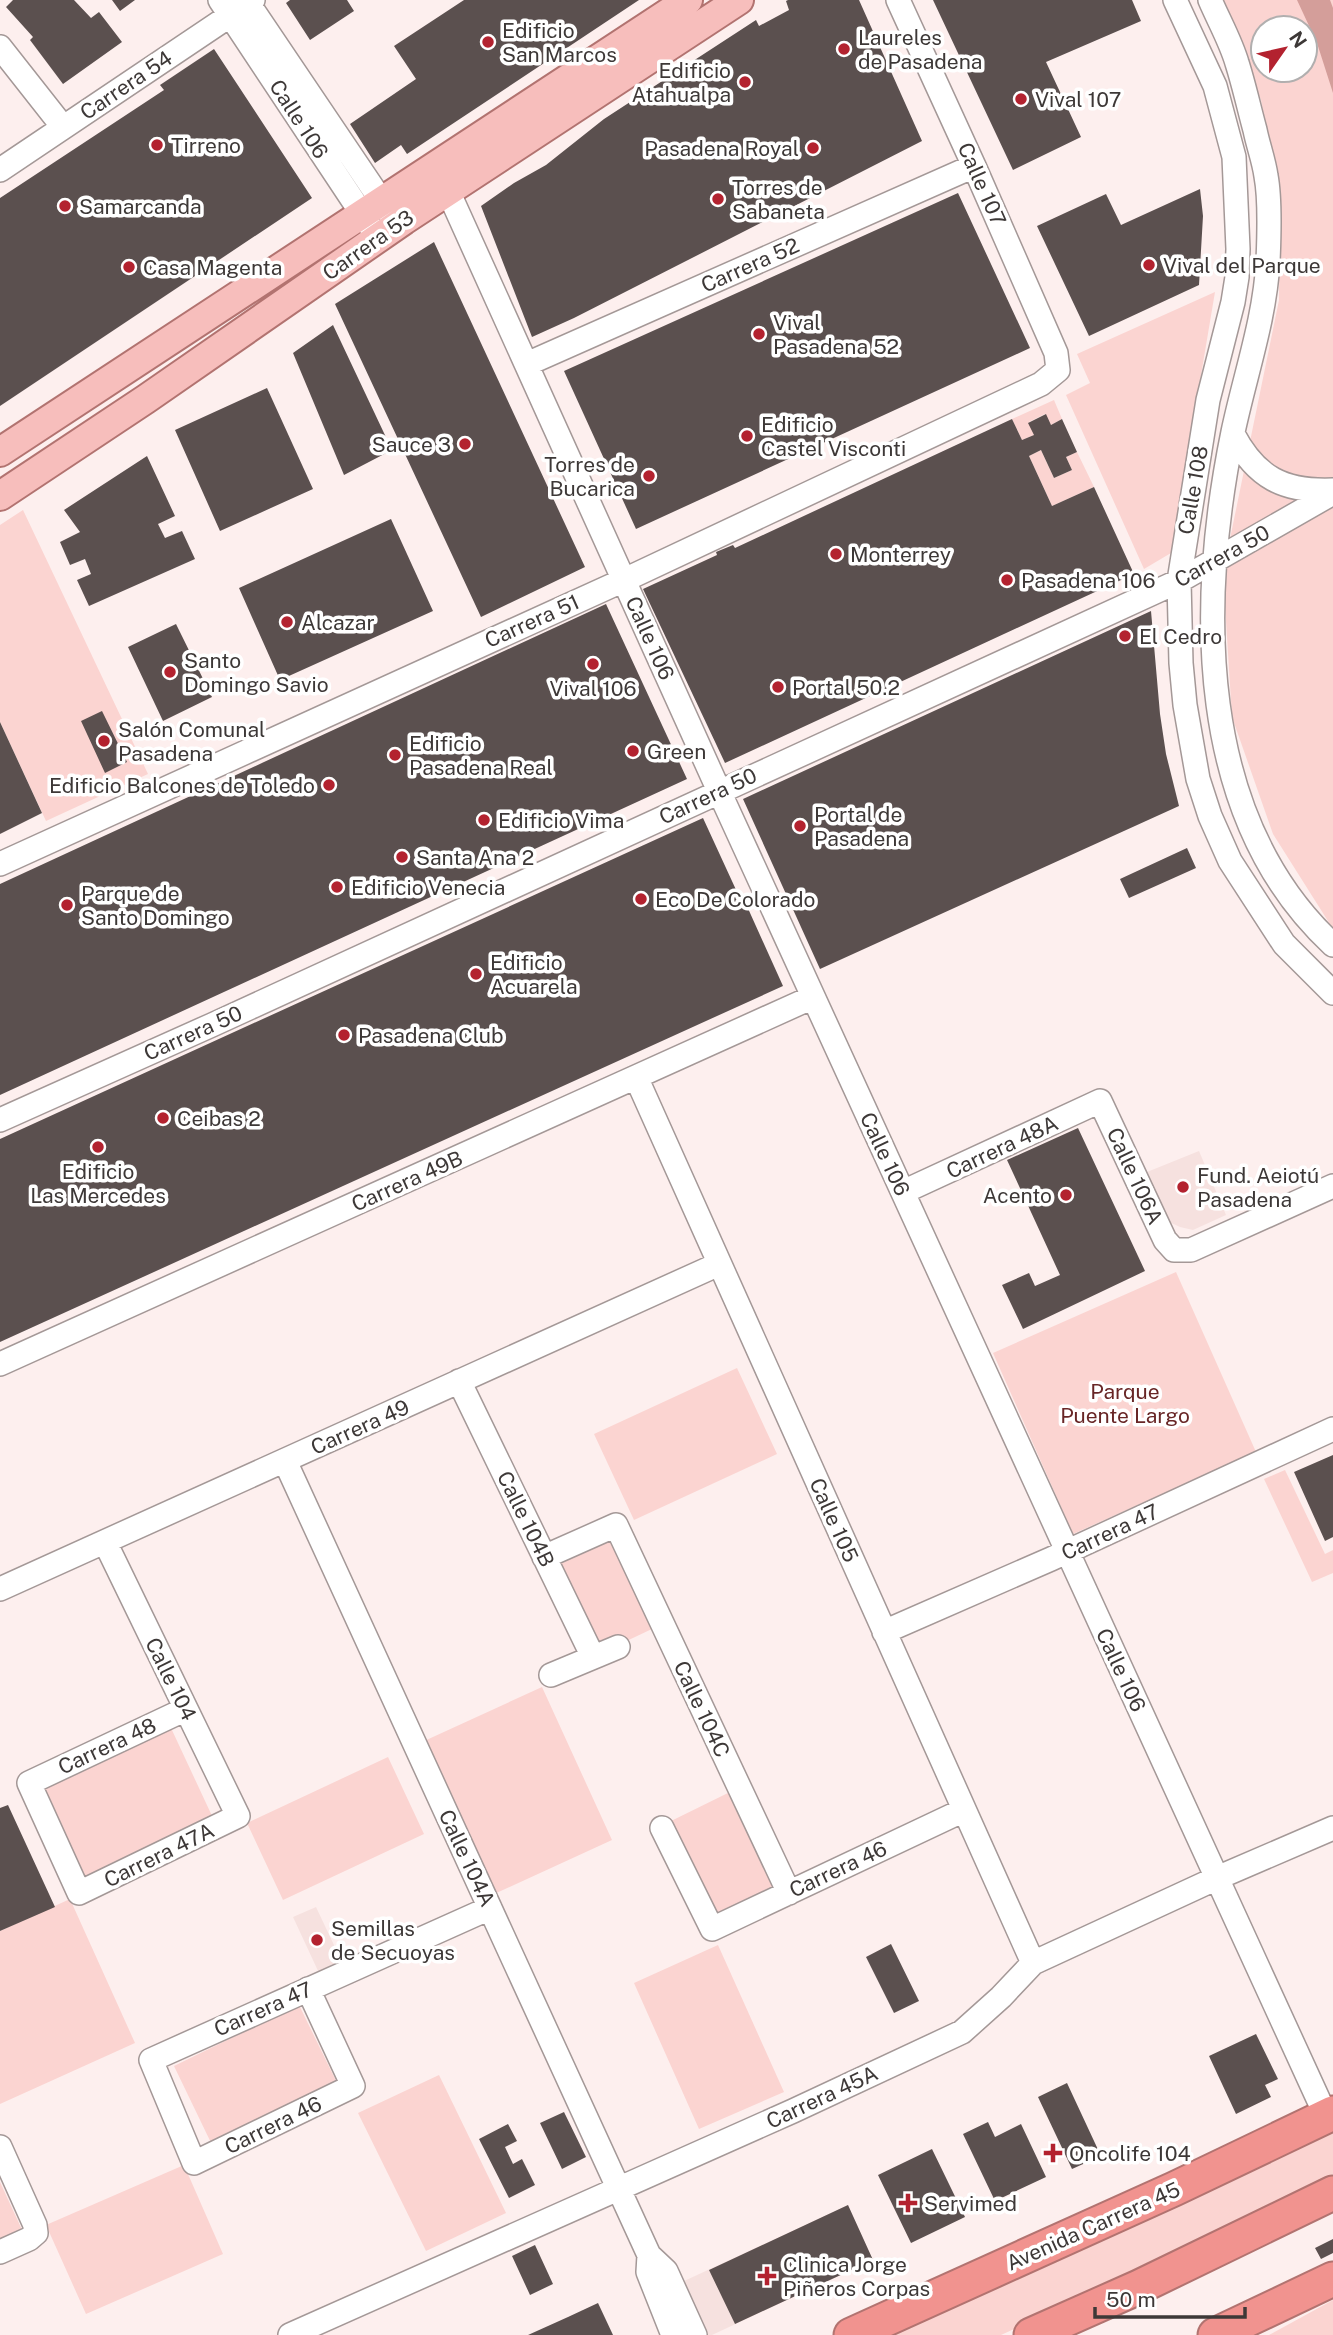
<svg xmlns="http://www.w3.org/2000/svg" width="1333" height="2335" font-family="'Public Sans',sans-serif">
<rect width="100%" height="100%" fill="#fdefee"/>
<path fill="#f6e1df" d="M1199,1151L1226,1215L1193,1230L1180,1227L1167,1221L1147,1172Z
M316,1907L342,1962L319,1973L293,1917Z
M848,2205L873,2260L712,2335H706L682,2282Z"/>
<path fill="#fbd4d1" fill-rule="evenodd" d="M1223,0H1333V929L1273,834L1232,717L1223,573L1279,300L1280,203L1261,100ZM1263,28H1305V70H1263Z
M1215,292L1171,553L1144,569L1066,395L1090,383L1077,354Z
M1054,400L1062,419L1051,425L1045,414L1029,422L1034,435L1022,440L1012,419Z
M1041,450L1054,478L1072,470L1066,457L1077,452L1094,487L1052,506L1029,456Z
M23,510L148,774L46,821L0,722V525Z
M1176,1272L1256,1452L1073,1534L993,1353Z
M737,1368L777,1454L634,1520L594,1434Z
M1285,1470L1325,1554L1333,1550V1573L1312,1582L1264,1479Z
M609,1535L654,1628L595,1656L550,1563Z
M542,1687L612,1840L492,1895L422,1742Z
M171,1728L213,1818L84,1878L42,1788Z
M388,1757L424,1834L283,1900L247,1823Z
M732,1791L778,1884L715,1914L669,1822Z
M70,1899L135,2043L0,2104V1931Z
M718,1945L784,2092L699,2129L634,1983Z
M299,2005L340,2089L214,2149L174,2066Z
M439,2075L506,2213L426,2251L358,2113Z
M1333,2123V2174L1126,2278L1001,2335H873Z
M184,2165L223,2254L86,2314L46,2225Z
M0,2182L23,2232L0,2242Z
M1333,2300V2335H1269Z"/>
<path fill="#d49e9a" d="M1297,0H1330L1333,8V93L1317,43Z"/>
<path fill="#5b504f" d="M13,0H74L91,18L99,12L122,42L63,84L30,40L33,37L6,7Z
M112,0H135L120,11Z
M290,0H347L354,11L310,40L286,3Z
M464,0H639L407,154L401,145L375,163L350,124L416,79L394,46Z
M788,0H859L922,141L574,318L532,337L481,206L514,183L546,165L604,119L756,20L759,26L789,10L786,1Z
M933,0H1132L1141,21L1046,62L1081,137L1013,170Z
M214,49L312,198L0,406V198L164,90L160,85Z
M1200,189L1203,216L1199,285L1089,336L1037,226L1106,194L1121,225Z
M958,193L1030,348L636,529L564,371Z
M434,242L585,567L481,617L335,304Z
M333,325L392,450L344,475L293,353Z
M267,388L313,489L220,531L175,430Z
M1046,414L1051,425L1062,419L1077,452L1066,457L1072,470L1054,478L1041,450L1029,456L1052,506L1094,487L1134,574L725,763L643,589L717,555L716,552L733,545L735,548L1012,419L1022,440L1034,435L1028,423Z
M147,456L175,516L158,524L165,538L182,531L195,559L89,606L77,580L91,574L85,559L70,565L60,542L80,532L64,510Z
M391,519L433,611L280,680L239,588Z
M606,604L687,779L0,1095V884Z
M1151,611L1160,714L1166,754L1179,806L820,969L743,799Z
M176,624L212,697L163,721L128,647Z
M102,711L127,762L105,773L81,721Z
M0,722L42,813L0,834Z
M703,818L743,905L746,904L783,986L0,1342V1139Z
M1187,848L1196,868L1129,898L1120,879Z
M1078,1128L1145,1271L1023,1329L1002,1285L1029,1273L1035,1286L1060,1275L1007,1160Z
M1333,1455V1537L1325,1541L1294,1472Z
M8,1805L55,1907L0,1931V1808Z
M891,1944L919,2001L894,2013L866,1957Z
M1256,2034L1278,2079L1265,2085L1271,2097L1236,2114L1209,2056Z
M1067,2083L1101,2156L1072,2169L1038,2097Z
M564,2112L586,2157L562,2169L540,2123Z
M988,2122L995,2137L1021,2124L1046,2177L995,2201L963,2134Z
M508,2124L517,2141L505,2147L513,2164L522,2159L535,2185L509,2198L479,2139Z
M932,2149L965,2217L911,2243L878,2175Z
M848,2205L873,2260L735,2324L709,2270Z
M1333,2239V2253L1321,2259L1315,2248Z
M535,2245L553,2284L530,2295L512,2256Z
M598,2303L613,2335H528L568,2317Z"/>
<g fill="none" stroke-linecap="round" stroke-linejoin="round">
<g stroke="#a49897" stroke-width="26">
<path id="minor" d="M220,0L378,238
M246,0L391,215
M1175,0L1215,86L1234,157L1238,249L1237,277L1233,302L1208,400L1179,581L1181,663L1185,705L1198,779L1210,816L1230,861L1284,944L1333,993
M1210,0C1219,21 1231,42 1237,63C1244,85 1249,108 1255,130C1258,145 1264,161 1266,176C1270,197 1269,239 1268,261C1265,319 1245,375 1233,432C1198,603 1195,817 1333,945
M0,47L63,127
M0,170L253,0
M448,191L724,802L1326,2116
M527,364L974,166
M1233,434C1256,478 1284,492 1333,490
M0,864L635,575L1041,384L1058,370L1056,353L974,166L898,0
M636,1077L1033,1963
M0,1120L212,1025L1179,581L1333,493
M903,1192L1100,1101L1165,1240L1174,1250H1191L1333,1186
M0,1364L813,997
M459,1381L593,1657
M285,1461L649,2255L666,2271L695,2335
M105,1542L238,1816L79,1893L29,1783L186,1709
M544,1557L616,1525L789,1893
M0,1589L719,1264
M884,1632L1051,1559L1333,1429
M551,1675L618,1647
M662,1828L712,1929L964,1810
M308,1989L353,2086L194,2163L151,2060L490,1908
M0,2147L35,2225L36,2233L29,2239L0,2252
M649,2255L648,2272L673,2335
M290,2335L793,2111L962,2032L1001,1997L1033,1963L1217,1878L1333,1828"/>
</g>
<g stroke="#b27370" stroke-width="32">
<path id="major" d="M0,452L688,0
M0,496L146,399L404,220L739,0"/>
</g>
<g stroke="#b27370" stroke-width="37">
<path id="highway" d="M851,2335L1174,2189L1333,2113
M1031,2335L1139,2287L1333,2193
M1215,2335L1333,2279"/>
</g>
<use href="#minor" stroke="#fff" stroke-width="23"/>
<use href="#major" stroke="#f7bebc" stroke-width="28"/>
<use href="#highway" stroke="#f1938f" stroke-width="33"/>
</g>
<g fill="#b3222f" stroke="#fff" stroke-width="2.5">
<circle cx="488" cy="42" r="7"/>
<circle cx="844" cy="49" r="7"/>
<circle cx="745" cy="82" r="7"/>
<circle cx="1021" cy="99" r="7"/>
<circle cx="157" cy="145" r="7"/>
<circle cx="813" cy="148" r="7"/>
<circle cx="718" cy="199" r="7"/>
<circle cx="65" cy="206" r="7"/>
<circle cx="1149" cy="265" r="7"/>
<circle cx="129" cy="267" r="7"/>
<circle cx="759" cy="334" r="7"/>
<circle cx="747" cy="436" r="7"/>
<circle cx="465" cy="444" r="7"/>
<circle cx="649" cy="476" r="7"/>
<circle cx="836" cy="554" r="7"/>
<circle cx="1007" cy="580" r="7"/>
<circle cx="287" cy="622" r="7"/>
<circle cx="1125" cy="636" r="7"/>
<circle cx="593" cy="664" r="7"/>
<circle cx="170" cy="672" r="7"/>
<circle cx="778" cy="687" r="7"/>
<circle cx="104" cy="741" r="7"/>
<circle cx="633" cy="751" r="7"/>
<circle cx="395" cy="755" r="7"/>
<circle cx="329" cy="785" r="7"/>
<circle cx="484" cy="820" r="7"/>
<circle cx="800" cy="826" r="7"/>
<circle cx="402" cy="857" r="7"/>
<circle cx="337" cy="887" r="7"/>
<circle cx="641" cy="899" r="7"/>
<circle cx="67" cy="905" r="7"/>
<circle cx="476" cy="974" r="7"/>
<circle cx="344" cy="1035" r="7"/>
<circle cx="163" cy="1118" r="7"/>
<circle cx="98" cy="1147" r="7"/>
<circle cx="1183" cy="1187" r="7"/>
<circle cx="1066" cy="1195" r="7"/>
<circle cx="317" cy="1940" r="7"/>
<path d="M1049.5 2142.5h7v7h7v7h-7v7h-7v-7h-7v-7h7z"/>
<path d="M904.5 2192.5h7v7h7v7h-7v7h-7v-7h-7v-7h7z"/>
<path d="M763.5 2265.5h7v7h7v7h-7v7h-7v-7h-7v-7h7z"/>
</g>
<g text-anchor="middle" dominant-baseline="central" stroke-width="7" stroke-linejoin="round" paint-order="stroke">
<g font-size="21" fill="#3d3837" stroke="#fff" text-anchor="start">
<text x="502" y="30">Edificio<tspan x="502" dy="24">San Marcos</tspan></text>
<text x="858" y="37">Laureles<tspan x="858" dy="24">de Pasadena</tspan></text>
<text x="731" y="70" text-anchor="end">Edificio<tspan x="731" dy="24">Atahualpa</tspan></text>
<text x="1035" y="99">Vival 107</text>
<text x="171" y="145">Tirreno</text>
<text x="799" y="148" text-anchor="end">Pasadena Royal</text>
<text x="732" y="187">Torres de<tspan x="732" dy="24">Sabaneta</tspan></text>
<text x="79" y="206">Samarcanda</text>
<text x="1163" y="265">Vival del Parque</text>
<text x="143" y="267">Casa Magenta</text>
<text x="773" y="322">Vival<tspan x="773" dy="24">Pasadena 52</tspan></text>
<text x="761" y="424">Edificio<tspan x="761" dy="24">Castel Visconti</tspan></text>
<text x="451" y="444" text-anchor="end">Sauce 3</text>
<text x="635" y="464" text-anchor="end">Torres de<tspan x="635" dy="24">Bucarica</tspan></text>
<text x="850" y="554">Monterrey</text>
<text x="1021" y="580">Pasadena 106</text>
<text x="301" y="622">Alcazar</text>
<text x="1139" y="636">El Cedro</text>
<text x="184" y="660">Santo<tspan x="184" dy="24">Domingo Savio</tspan></text>
<text x="792" y="687">Portal 50.2</text>
<text x="593" y="688" text-anchor="middle">Vival 106</text>
<text x="118" y="729">Salón Comunal<tspan x="118" dy="24">Pasadena</tspan></text>
<text x="409" y="743">Edificio<tspan x="409" dy="24">Pasadena Real</tspan></text>
<text x="647" y="751">Green</text>
<text x="315" y="785" text-anchor="end">Edificio Balcones de Toledo</text>
<text x="814" y="814">Portal de<tspan x="814" dy="24">Pasadena</tspan></text>
<text x="498" y="820">Edificio Vima</text>
<text x="416" y="857">Santa Ana 2</text>
<text x="351" y="887">Edificio Venecia</text>
<text x="81" y="893">Parque de<tspan x="81" dy="24">Santo Domingo</tspan></text>
<text x="655" y="899">Eco De Colorado</text>
<text x="490" y="962">Edificio<tspan x="490" dy="24">Acuarela</tspan></text>
<text x="358" y="1035">Pasadena Club</text>
<text x="177" y="1118">Ceibas 2</text>
<text x="98" y="1171" text-anchor="middle">Edificio<tspan x="98" dy="24">Las Mercedes</tspan></text>
<text x="1197" y="1175">Fund. Aeiotú<tspan x="1197" dy="24">Pasadena</tspan></text>
<text x="1052" y="1195" text-anchor="end">Acento</text>
<text x="331" y="1928">Semillas<tspan x="331" dy="24">de Secuoyas</tspan></text>
<text x="1069" y="2153">Oncolife 104</text>
<text x="924" y="2203">Servimed</text>
<text x="783" y="2264">Clinica Jorge<tspan x="783" dy="24">Piñeros Corpas</tspan></text>
</g>
<g font-size="21" fill="#3d3837" stroke="#fff">
<text transform="translate(126 85) rotate(-34)">Carrera 54</text>
<text transform="translate(299 119) rotate(57)">Calle 106</text>
<text transform="translate(982 184) rotate(66)">Calle 107</text>
<text transform="translate(368 245) rotate(-35)">Carrera 53</text>
<text transform="translate(750 265) rotate(-24)">Carrera 52</text>
<text transform="translate(1193 490) rotate(-80)">Calle 108</text>
<text transform="translate(1222 556) rotate(-29)">Carrera 50</text>
<text transform="translate(532 621) rotate(-24)">Carrera 51</text>
<text transform="translate(650 638) rotate(66)">Calle 106</text>
<text transform="translate(708 796) rotate(-25)">Carrera 50</text>
<text transform="translate(193 1033) rotate(-24)">Carrera 50</text>
<text transform="translate(1002 1147) rotate(-25)">Carrera 48A</text>
<text transform="translate(885 1154) rotate(65)">Calle 106</text>
<text transform="translate(1135 1176) rotate(65)">Calle 106A</text>
<text transform="translate(407 1181) rotate(-24)">Carrera 49B</text>
<text transform="translate(360 1427) rotate(-24)">Carrera 49</text>
<text transform="translate(526 1519) rotate(64)">Calle 104B</text>
<text transform="translate(834 1520) rotate(66)">Calle 105</text>
<text transform="translate(1110 1532) rotate(-25)">Carrera 47</text>
<text transform="translate(1121 1670) rotate(65)">Calle 106</text>
<text transform="translate(171 1679) rotate(64)">Calle 104</text>
<text transform="translate(702 1709) rotate(65)">Calle 104C</text>
<text transform="translate(107 1746) rotate(-25)">Carrera 48</text>
<text transform="translate(159 1855) rotate(-26)">Carrera 47A</text>
<text transform="translate(467 1858) rotate(65)">Calle 104A</text>
<text transform="translate(838 1869) rotate(-25)">Carrera 46</text>
<text transform="translate(263 2009) rotate(-24)">Carrera 47</text>
<text transform="translate(822 2097) rotate(-25)">Carrera 45A</text>
<text transform="translate(273 2125) rotate(-26)">Carrera 46</text>
<text transform="translate(1093 2226) rotate(-24)">Avenida Carrera 45</text>
</g>
<g font-size="21" fill="#682626" stroke="#fff">
<text x="1125" y="1391">Parque<tspan x="1125" dy="24">Puente Largo</tspan></text>
</g>
</g>
<g transform="translate(1284 49) rotate(56)"><circle r="33" fill="#ffffff" stroke="#b1afaf" stroke-width="2"/>
<path d="M0-5L12 26L0 18L-12 26Z" fill="#b3222f"/>
<text y="-10" font-size="19" font-weight="bold" text-anchor="middle" fill="#3d3837">N</text>
</g>
<path d="M1095 2307v10h150v-10" fill="none" stroke="#3d3837" stroke-width="3.5"/>
<text x="1106" y="2307" font-size="21" fill="#3d3837" stroke="#ffffff" stroke-width="5" paint-order="stroke">50 m</text>
</svg>
